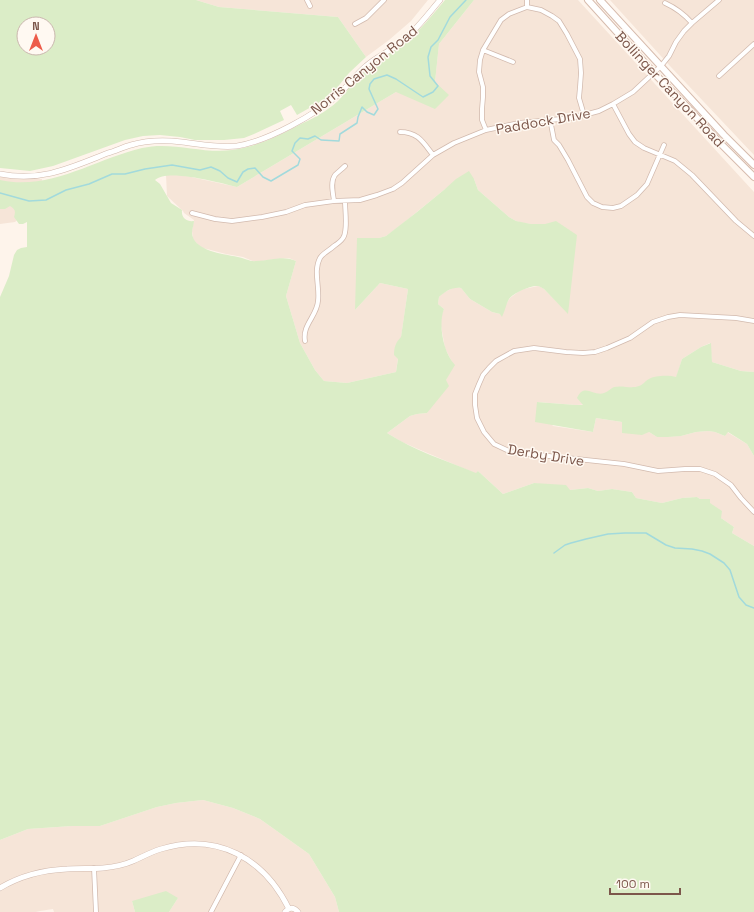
<svg xmlns="http://www.w3.org/2000/svg" width="754" height="912" font-family="'Space Grotesk',sans-serif">
<rect width="100%" height="100%" fill="#fef4eb"/>
<path fill="#f6e5d8" d="M196,0H428L411,21L389,40L366,57L338,17L219,7Z
M474,0H578L754,192V372L741,371L712,362L710,343L701,347L682,359L674,385L645,401L576,405L538,402L553,426L593,432L596,418L622,422L649,432L657,437L681,436L696,432L708,431L715,432L725,436L727,432L747,444L754,456V546L732,533L734,527L721,518L709,503L710,499H700L697,497L682,498L662,503L636,498L632,492L612,489L598,491L588,488L570,490L534,483L503,494L478,471L477,474L425,452L402,442L387,433L410,416L417,414L427,413L446,380L452,362L445,348L441,326V316L444,309L438,304L439,297L443,293L455,287L461,288L470,299L492,312L500,314L510,298L518,292L524,289L538,286L541,287L544,289L568,313L545,224H531L523,223L516,221L509,217L478,190L474,179L445,189L396,229L386,236L379,238H372L355,310L380,283L408,289L396,372L347,383L324,381L315,370L300,343L286,296L296,261L289,258L276,259L255,262L243,257L226,254L203,248L198,245L193,239L192,231L194,220L184,213L183,211L167,196L166,175H182L237,187L396,92L435,82L439,44Z
M610,0H754V155L670,66Z
M0,173L42,179L40,199L15,222L0,224Z
M203,800L233,808L260,819L309,854L335,897L339,912H169L178,898L132,901L135,912H54L53,909L40,911L36,912H0V840L28,829L72,826H100L157,807L176,803Z"/>
<path fill="#dbedc7" fill-rule="evenodd" d="M0,0H196L219,7L338,17L366,57L349,73L336,89L327,98L297,115L291,105L280,111L284,120L254,134L244,138L224,140H195L180,137L160,135L143,136L125,140L53,166L30,171L0,168ZM24,24H48V48H24Z
M445,0H474L439,44L435,82L449,95L435,109L396,92L237,187C221,183 167,168 155,180L160,184L171,203L182,210C181,218 187,222 194,221C194,224 192,229 192,233C193,251 224,254 238,257C244,258 251,262 256,261C271,261 282,255 296,261L286,296L300,343L315,370L324,381L347,383L396,372L398,359L394,355C394,347 396,342 401,337L408,289L380,283L355,310L357,238H379L386,236L417,212L445,189L456,179L469,171L474,179L478,190L509,217L516,221L531,224H545L556,221L577,235L568,314L544,289C542,288 541,287 538,286C531,285 513,293 509,299C506,304 505,311 502,317L500,314L492,312L470,299L461,288C452,287 446,291 439,297L438,304L444,309C438,324 443,352 455,365L446,380L449,386L427,413L417,414L410,416L387,433C413,450 447,461 476,473L478,471L503,494L534,483L566,485L570,490L588,488L598,491L612,489L632,492L636,498L662,503L682,498L697,497L700,499H710V503L722,511L721,518L734,527L732,533L754,546V912H339L335,897L309,854L260,819L233,808L203,800L176,803L157,807L100,826H72L28,829L0,840V297L9,276L14,255L17,250L21,248L27,247V222L23,224H19L14,217C16,211 15,209 10,206L5,209H0V180C51,191 95,159 142,148C172,141 202,154 232,150C255,147 277,137 297,126C312,119 326,112 338,101C347,92 354,80 364,72C377,61 391,54 404,44C420,31 432,15 445,0Z
M711,343L712,362L741,371L754,372V456L747,444L728,432L725,436L715,432L708,431L696,432L681,436L668,437H657L649,432L642,435L622,433V422L596,418L593,432L535,422L537,402L576,405H583L577,398C584,382 594,397 604,393C608,392 611,388 614,387C623,385 631,389 639,386C643,385 645,381 649,379C655,375 670,375 676,377L682,359L701,347Z
M166,891L178,898L169,912H135L132,901Z"/>
<g fill="none" stroke-linecap="round" stroke-linejoin="round">
<path stroke="#a2dadc" stroke-width="1.5" d="M0,193L29,201L46,200L66,190L89,184L112,174H125L145,169L172,165L200,170L211,167L220,171L228,178L237,182L243,172L248,169L255,168L263,177L271,181L298,165L300,159L292,151L295,143L300,138L308,139L315,136L321,140L339,141L340,134L357,123L358,117L362,107L367,112L374,115L378,109L369,89L370,84L374,79L387,75L396,79L423,97L433,92L438,86L430,76L428,57L431,47L438,40L450,17L466,0
M554,553L565,545L571,543L586,539L608,534L625,533H646L666,545L675,548L692,549L702,551L710,554L724,563L730,570L739,597L746,605L754,608"/>
<g stroke="#d2baae" stroke-width="5.5">
<path id="minor" d="M307,0L310,6
M527,0V7
M665,3C676,8 684,14 692,23
M355,24L366,18L384,0
M483,50L513,62
M719,76L754,44
M613,104L629,134L635,142L644,148L675,161L692,175L736,221L754,236
M550,119L554,140L559,145L568,160L587,197L593,203L602,207L613,208L621,206L637,195L647,184L664,145
M486,130L482,120V109L483,97V87L479,72L480,60L483,50L501,20L509,14L527,7L541,10L552,16L559,21L567,34L580,59L581,73L580,87L579,98L584,115
M400,132C418,132 423,142 433,155
M334,201C333,193 330,182 335,175C338,172 342,169 345,166
M192,213L215,219L232,221L262,217L286,212L305,205L334,201L360,200L377,195L393,189L402,183L433,155L454,143L486,130L519,123L571,118L584,115L599,111L613,104L633,92L661,66L669,56L676,42L684,31L692,23L719,0
M754,321L736,318L680,315L668,317L653,322L630,338L607,348L595,352L583,353L566,352L534,348L514,351L496,361L489,368L483,375L479,384L475,394V405L477,418L484,432L494,444L511,452L624,464L658,471L685,469H700L715,474L731,485L741,498L754,512
M305,341C302,325 317,316 318,301C320,287 313,271 320,258C323,253 330,250 334,246C337,244 341,241 343,238C348,231 345,210 345,201
M94,868L96,912
M211,912L241,855"/>
</g>
<g stroke="#d2baae" stroke-width="6">
<path id="tertiary" d="M0,174C42,182 70,168 108,153C116,151 123,147 131,145C148,140 165,140 182,142C200,144 218,148 237,146C268,141 315,115 339,94C348,86 356,74 366,66C376,57 388,52 399,44C415,32 427,15 440,0
M0,888C20,876 44,870 67,869C79,868 91,869 103,868C113,867 124,865 133,861C142,857 151,852 161,849C217,832 264,858 289,909
M285,912C289,907 294,907 298,912"/>
</g>
<g stroke="#d7bcae" stroke-width="8">
<path id="secondary" d="M588,0L654,73L686,106L718,141L754,177
M600,0L724,135L754,165"/>
</g>
<use href="#minor" stroke="#fff" stroke-width="4"/>
<use href="#tertiary" stroke="#fff" stroke-width="5"/>
<use href="#secondary" stroke="#fff" stroke-width="6"/>
</g>
<g text-anchor="middle" dominant-baseline="central" stroke-width="3" stroke-linejoin="round" paint-order="stroke">
<g font-size="14" fill="#7c574b" stroke="#fff9f2">
<text transform="translate(364 70) rotate(-39)">Norris Canyon Road</text>
<text transform="translate(670 89) rotate(47)">Bollinger Canyon Road</text>
<text transform="translate(543 121) rotate(-10)">Paddock Drive</text>
<text transform="translate(546 455) rotate(9)">Derby Drive</text>
</g>
</g>
<g transform="translate(36 36)"><circle r="19" fill="#fff9f2" stroke="#cbb8af"/>
<path d="M0-3L7 15L0 10L-7 15Z" fill="#ed5c4a"/>
<text y="-6" font-size="11" font-weight="bold" text-anchor="middle" fill="#7c574b">N</text>
</g>
<path d="M610 888v6h70v-6" fill="none" stroke="#7c574b" stroke-width="2"/>
<text x="616" y="888" font-size="12" fill="#7c574b" stroke="#fff9f2" stroke-width="3" paint-order="stroke">100 m</text>
</svg>
